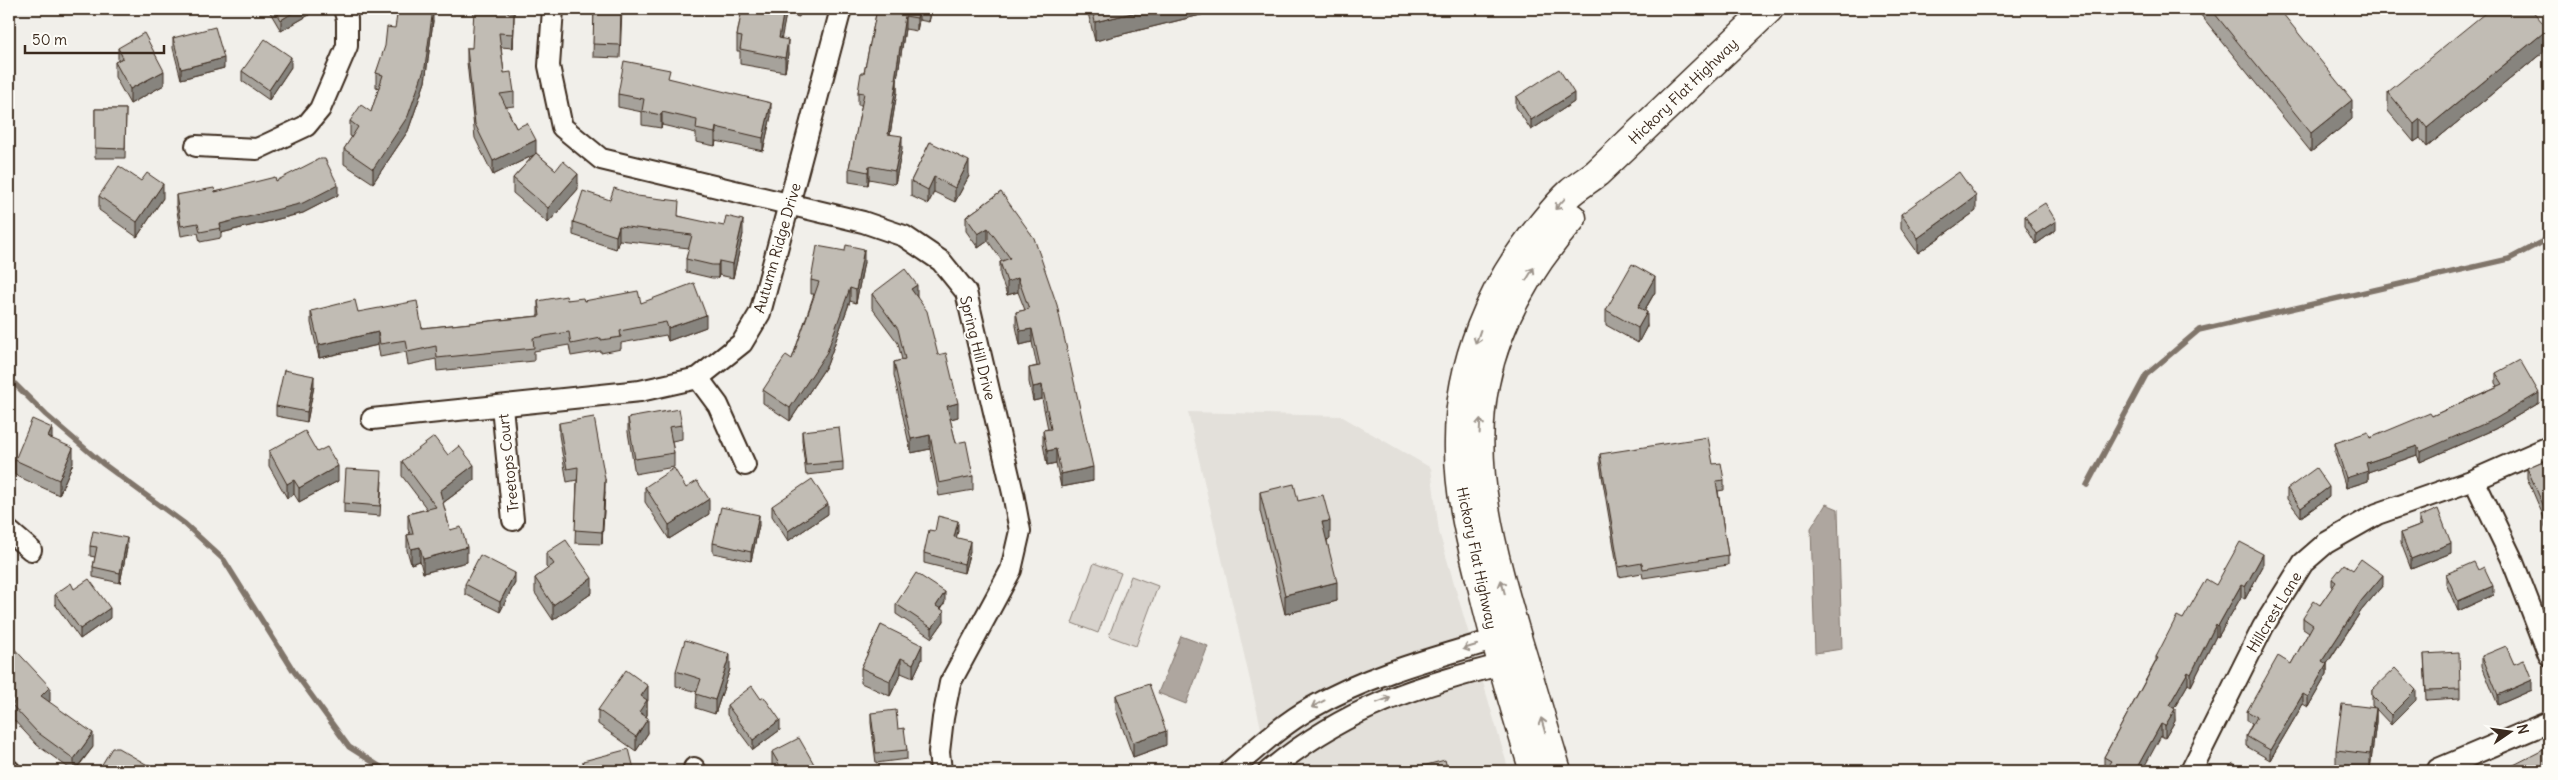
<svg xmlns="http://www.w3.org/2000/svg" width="2558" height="780" font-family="Delius,sans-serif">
<rect width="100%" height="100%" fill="#f1efea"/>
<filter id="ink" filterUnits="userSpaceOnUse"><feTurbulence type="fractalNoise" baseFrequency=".02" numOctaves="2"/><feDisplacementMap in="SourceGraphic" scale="10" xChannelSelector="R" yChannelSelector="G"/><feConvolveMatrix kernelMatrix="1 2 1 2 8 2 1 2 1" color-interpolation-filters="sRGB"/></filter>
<g filter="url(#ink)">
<path fill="#e3e0da" d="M1188,412L1341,416L1431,468L1439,532L1509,771H1271Z"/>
<path fill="#d7d2cc" stroke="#897e75" d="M1094,563L1121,573L1098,633L1072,623Z
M1131,576L1158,586L1136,646L1109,636Z"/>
<path fill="#aea69f" stroke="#80746b" d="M1826,504L1838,509L1842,649L1815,653L1811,528Z
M1181,636L1208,646L1186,704L1158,693Z"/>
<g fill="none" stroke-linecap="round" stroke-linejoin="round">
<path stroke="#80746b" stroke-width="5.5" d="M9,378L46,415L102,463L185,524L224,560L293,670L349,747L387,771
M2087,485L2146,375L2199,330L2509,259L2549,238"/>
<g stroke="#3b2a1e" stroke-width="24">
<path id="minor" d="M553,9L549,66L562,127L601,159L863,222L904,236L941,261L966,292L1013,493L1020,531L1011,570L950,683L943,718L939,752L941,771
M196,146L257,149L306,126L320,109L347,46V19L344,9
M698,378L718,405L745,465
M502,406L513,520
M372,419L640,391L698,378L742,343L760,313L841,9
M2474,480L2511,557L2549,655
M9,531L31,550
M694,768L696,771
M2438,769L2549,722
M9,770L10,771
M1230,771C1256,749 1281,725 1311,708C1371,673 1441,656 1507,636
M1269,771C1347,706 1418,686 1515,661
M2191,771L2263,627L2303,563L2326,543L2377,514L2474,480L2549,447"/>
</g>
<g stroke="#3b2a1e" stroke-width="31">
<path id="primary" d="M1534,771C1515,710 1497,649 1482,586C1470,539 1458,491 1459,441C1459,363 1491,287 1540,227C1549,216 1559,203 1570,193C1578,186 1588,180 1597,173L1769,9
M1557,771C1544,729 1532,686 1519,644C1495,561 1467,470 1485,383C1497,321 1531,265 1572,218"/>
</g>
<use href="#minor" stroke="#fdfcf7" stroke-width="20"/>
<use href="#primary" stroke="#fdfcf7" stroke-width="28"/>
</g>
<path fill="#a6a29b" stroke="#3b2a1e" d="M268,9H309V15L281,31Z
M594,9H622L620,58L593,57Z
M742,9H801L799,17L786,14L781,38L788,54L785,72L740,64V51H737V36Z
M877,9H932L929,22L919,20L917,31L905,29L897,79V92L890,134L902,149L895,184L869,179L868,185L849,182V168L862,105H858V92L864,73Z
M1087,9H1225L1095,41Z
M2178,9H2189L2183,14Z
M2196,9H2279L2352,119L2311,152Z
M509,13L514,27L513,48L501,47L504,73L514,92V106L506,107L516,128L536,153L578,189L548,223L513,193V178L534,155L493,175L475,138L467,62V48H472Z
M433,21L425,82L408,131L373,183L344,164V149L352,137L350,136V121L371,112L379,88L376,87V73L395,28Z
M173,38L224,68L181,79L173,48Z
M118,48L164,85L130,104L115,77V62L118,61Z
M2548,48L2427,147L2420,138L2414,142L2388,111V92Z
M291,67L269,100L242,81V71Z
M670,79L771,116L763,151L716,141L715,146L696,142V133L662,125L661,128L642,125V112L618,107V94Z
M1516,97L1574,102L1531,130L1516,107Z
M95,109H126L125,158H95Z
M930,142L969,176L955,202L934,192L928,204L911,196V181Z
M276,181L338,195L303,213L221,233V238L200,242L198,233L181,236L176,205V195L215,192Z
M1001,192L1093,481L1061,487L1056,463L1047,465L1043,444V430L1048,429L1042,399L1033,401L1029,382V368L1037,366L1032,342L1020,345L1016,326V312L1025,310L1018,292L1007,295L1000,275V262L1002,261L988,241L978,248L966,231V217Z
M99,196L163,198L137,237L99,210Z
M610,200L679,216L743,234L733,278L719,275L718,278H712L686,272V259L689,248L619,240L616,249L573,235V222Z
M1976,211L1918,253L1901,229V214Z
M2025,216L2056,230L2036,244L2025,226Z
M864,262L856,303L850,301L827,365L790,421L763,403V390L792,359L814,294H811V280Z
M1655,292L1645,310L1647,326L1638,343L1606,325V310Z
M872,294L917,297L958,417L950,419L956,443L973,476V490L939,496L930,449L911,453L894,375V362L902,360L898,343L872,308Z
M567,300L641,303L706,327L668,341L666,335L621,343V349L601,353V351L571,356L569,345L534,351V361L437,371L436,359L408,365L406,352L380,357L378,345L319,358L311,323V311L358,312L422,328L538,316V301Z
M2496,373L2539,403L2495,429L2420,462L2417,455L2368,472V481L2346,488L2335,453V443L2370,438L2432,416L2498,386L2496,383Z
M314,386L307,422L276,416V406Z
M628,418L682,425V439L672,441L674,453V467L635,474L628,432Z
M559,423L605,492L602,544L575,543L577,480L567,482L559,435Z
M802,431L843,462V471L806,475L802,441Z
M269,451L317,452L338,481L299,502L294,494L287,498L269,466Z
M1600,454L1713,464L1724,480V490L1718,491L1728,555V565L1643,578L1642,573L1619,577L1600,464Z
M448,455L474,480L443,503L450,530L467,562L423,573L420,561L411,564L407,550V535L410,534L408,529V514L427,509L402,476V461Z
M15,460L73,463L59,495L15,475Z
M2549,465V535L2545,527V520L2527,478V468L2546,467Z
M382,481L380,516L344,513V503Z
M645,487L686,488L709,514L669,539L645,502Z
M2287,489L2329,497L2301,517L2287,499Z
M1260,492L1298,501L1330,539L1327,540L1337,601L1285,614L1260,511Z
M772,506L828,514L788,541L772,516Z
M2419,517L2451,553L2411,569L2401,543V533L2419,526Z
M759,525L751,561L713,553V543Z
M935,531H958L956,537L970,551L964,573L924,563V553Z
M90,546L127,548L120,583L93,577V567L95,557L90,556Z
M546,553L592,593L553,620L535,593V578L548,569L546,567Z
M2263,566L2245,599L2241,597L2218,637L2216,636L2191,686L2188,684L2174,708L2175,721L2165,738L2161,736L2105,769L2104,768V757L2156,661V657L2183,619L2216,585Z
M2353,570L2383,585L2361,611L2327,664V674L2308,707L2303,704L2270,760L2246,746V736L2252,724L2247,721V711L2291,664L2309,632L2303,628V618L2320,605L2332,588V579Z
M2478,570L2493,595L2458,611L2446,584V574Z
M515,583L500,612L465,594V584Z
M74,589L110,618L80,639L55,604V594Z
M945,602L941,609L944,621L932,638L896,614V604Z
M881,625L922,659L913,678L901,673L890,696L861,683V668Z
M9,633L14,649L50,701L49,702L93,747L75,771H73L37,745L12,718V710L9,707Z
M2424,654L2460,689V698L2426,700Z
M2482,656L2514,664L2532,690L2498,705L2482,666Z
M730,669L715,714L696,708L697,692L676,686V671Z
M2372,690L2416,700L2391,725L2376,709V722L2370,769L2336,765V750L2374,707L2372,706Z
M1116,695L1166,745L1133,757L1116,710Z
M761,699L780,730L753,750L727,715V705Z
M648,700L647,702V715L646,717L648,733L636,751L598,724V710Z
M871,713L898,729L907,750V759L876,763L871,723Z
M772,752L818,771H775L772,767Z
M583,761L634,771H583Z"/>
<path fill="#87847e" stroke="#3b2a1e" d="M299,9H309V15L281,31V20Z
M433,9V21L425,82L408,131L373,183V169Z
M784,9H786V14L779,52V38Z
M919,9V20L917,31V18Z
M929,9H932L929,22Z
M1149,9H1225L1095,41V22Z
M2183,9H2189L2183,14Z
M514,13V27L513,48V34Z
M905,16V29L895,92V79Z
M2548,29V48L2427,147V128Z
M788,40V54L785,72V58Z
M291,57V67L269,100V90Z
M224,58V68L181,79V69Z
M164,71V85L130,104V89Z
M897,79V92L888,147V134Z
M1574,93V102L1531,130V120Z
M2352,100V119L2311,152V133Z
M771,103V116L763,151V138Z
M662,112V125L661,128V115Z
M2420,119V138L2414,142V124Z
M716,127V141L715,146V133Z
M902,136V149L895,184V171Z
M536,140V154L493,175V161Z
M969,161V176L955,202V188Z
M869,166V179L868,185V172Z
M578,174V189L548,223V208Z
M934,177V192L928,204V190Z
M163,184V198L137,237V222Z
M338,185V195L303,213L221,233L220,224Z
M1976,196V211L1918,253V238Z
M743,220V234L733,278V264Z
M2056,221V230L2036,244V234Z
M619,226V240L616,249V236Z
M988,228V241L978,248V234Z
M864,249V262L856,303V290Z
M719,261V275L718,278V265Z
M1655,277V292L1638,321V307Z
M1018,278V292L1007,295V282Z
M917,285V299L911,289Z
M850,288V301L827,365L790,421V408Z
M1647,312V326L1638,343V328Z
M706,315V327L668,341V328Z
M1032,329V342L1020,345V331Z
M378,332V345L319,358V345Z
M314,376V386L307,422V412Z
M1042,385V399L1033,401V387Z
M2539,393V403L2495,429L2420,462V452Z
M958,403V417L947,420V406Z
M52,428V442L48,437Z
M930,435V449L911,453V439Z
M2417,446V455L2368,472V481L2346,488V478L2366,463Z
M73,448V463L59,495V480Z
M1056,449V463L1047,465V451Z
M474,465V480L440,505V491Z
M338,466V481L299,502V488Z
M1093,467V481L1061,487V474Z
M605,479V492L602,544V532Z
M294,480V494L287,498V484Z
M2329,487V497L2301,517V508Z
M709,499V514L669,539V525Z
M828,504V514L788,541V531Z
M759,515V525L751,561V552Z
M958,521V531L954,547V537Z
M1330,521V539L1322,541V522Z
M127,538V548L120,583V573Z
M970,541V551L964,573V564Z
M2451,543V553L2411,569V559Z
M420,547V561L411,564V549Z
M467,547V562L423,573V559Z
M2263,554V566L2245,599V587Z
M515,573V583L500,612V602Z
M2383,575V585L2361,611L2322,671V661L2361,601Z
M592,578V593L553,620V605Z
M1337,582V601L1285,614V595Z
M2241,585V597L2218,637V626Z
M2493,586V595L2458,611V601Z
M945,592V602L936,616V606Z
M110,608V618L80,639V629Z
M944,611V621L932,638V628Z
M2216,624V636L2191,686V674Z
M14,639V653L9,643Z
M922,645V659L913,678V664Z
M730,654V669L715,714V700Z
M901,658V673L890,696V681Z
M2327,664V674L2308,707V697Z
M2188,672V684L2169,717V705Z
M2532,680V690L2498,705V695Z
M648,686V700L647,702V715L639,726V712L641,696Z
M50,687V701L41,710V696Z
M2416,690V700L2391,725V715Z
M2303,694V704L2270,760V750Z
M2376,708V722L2370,769V754Z
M2175,709V721L2165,738V726Z
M648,718V733L636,751V737Z
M780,720V730L753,750V740Z
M2161,724V736L2142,771H2135Z
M1166,731V745L1133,757V742Z
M93,733V747L74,771V759Z"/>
<path fill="#c1bcb4" stroke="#3b2a1e" d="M275,9H299L281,20Z
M398,9H433L425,67L408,116L373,169L344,149L358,127L350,121L361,105L371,112L383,75L376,73L385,46L387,27L395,28Z
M474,9H508V13H514L513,34L499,33L504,73L511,72L514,92L500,94L516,128L527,123L536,140L493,161L475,124L467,48H472Z
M594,9H621L620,45L593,44Z
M742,9H784L779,38L788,40L785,58L740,49L742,37L737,36Z
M877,9H919L917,18L905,16L895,79H897L888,134L902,136L895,171L869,166L868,172L849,168L864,93L858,92L861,73H864Z
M1092,9H1149L1095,22Z
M2211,9H2279L2352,100L2311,133Z
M2490,9H2531L2548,29L2427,128L2420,119L2414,124L2388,92Z
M215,27L224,58L181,69L173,38Z
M144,33L164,71L130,89L115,62L123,58L118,48Z
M265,39L291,57L269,90L242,71Z
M624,61L670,70L668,78L771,103L763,138L716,127L715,133L696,129L697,120L662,112L661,115L642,111L644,99L618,94Z
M1559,69L1574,93L1531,120L1516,97Z
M95,109H126L125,149L95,148Z
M930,142L969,161L955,188L934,177L928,190L911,181Z
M536,153L556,170L563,161L578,174L548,208L513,178Z
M319,159H325L338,185L303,203L220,224L221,228L200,232L198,223L181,226L176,195L214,188L215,192L275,177L276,181Z
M119,166L141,181L147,173L163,184L137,222L99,196Z
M1959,172L1976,196L1918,238L1901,214Z
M614,188L637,196L679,201L678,216L724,226L726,216L743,220L733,264L719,261L718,265H712L686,259L692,235L619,226L616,236L573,222L583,191L610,200Z
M1001,192L1034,238L1057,305L1093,467L1061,474L1056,449L1047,451L1043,430L1051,429L1042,385L1033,387L1029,368L1040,366L1032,329L1020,331L1016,312L1029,309L1018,278L1007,282L1000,262L1010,258L988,228L978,234L966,217Z
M2045,203L2056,221L2036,234L2025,216Z
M846,245L864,249L856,290L850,288L827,352L790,408L763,390L786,355L792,359L819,282L811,280L817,246L845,251Z
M1632,264L1655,277L1638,307L1647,312L1638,328L1606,310Z
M905,269L917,285L911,289L927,311L938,355L946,353L958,403L947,406L956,443L966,441L973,476L939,483L930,435L911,439L894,362L905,359L898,329L872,294Z
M694,283L706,315L668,328L666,322L620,331L621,337L601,340V338L571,344L569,332L533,338L534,348L437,358L436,346L408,352L406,340L380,344L378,332L319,345L311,311L355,300L358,312L417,301L422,328L540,316L538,301L566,296L567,300L583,298L584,301L638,291L641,303Z
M2520,360L2539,393L2495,419L2420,452L2417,446L2366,463L2368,471L2346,478L2335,443L2368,432L2370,438L2430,413L2432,416L2503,384L2496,373Z
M284,370L314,376L307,412L276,406Z
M679,409L682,425L669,427L674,453L635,459L628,418Z
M594,417L605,479L602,532L575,530L578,467L567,469L559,423Z
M32,419L52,428L48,437L73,448L59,480L15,460Z
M839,427L843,462L806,465L802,431Z
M305,431L317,452L327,447L338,466L299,488L294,480L287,484L269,451Z
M434,437L448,455L459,446L474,465L440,491L450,530L461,527L467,547L423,559L420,547L411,549L407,535L413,534L408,514L436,507L402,461Z
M1708,437L1713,464L1721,463L1724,480L1716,481L1728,555L1643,569L1642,563L1619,567L1600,454Z
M2543,461L2546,467L2549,465V525L2545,517L2548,516L2527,468Z
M674,468L686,488L697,481L709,499L669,525L645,487Z
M2316,468L2329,487L2301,508L2287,489Z
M346,469L382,471L380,506L344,503Z
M812,479L828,504L788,531L772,506Z
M1294,484L1298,501L1323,495L1330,521L1322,522L1337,582L1285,595L1260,492Z
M721,507L759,515L751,552L713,543Z
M2438,509L2451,543L2411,559L2401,533L2422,525L2419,517Z
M938,516L958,521L954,537L970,541L964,564L924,553L929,530L935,531Z
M93,531L127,538L120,573L93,567L97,547L90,546Z
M566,540L592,578L553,605L535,578L554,564L546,553Z
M2240,542L2263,554L2245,587L2241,585L2218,626L2216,624L2191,674L2188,672L2169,705L2175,709L2165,726L2161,724L2135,771H2104L2111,761L2104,757L2158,658L2156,657L2177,616L2183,619L2206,579L2216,585Z
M480,555L515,573L500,602L465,584Z
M2361,559L2383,575L2361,601L2322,661L2327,664L2308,697L2303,694L2270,750L2246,736L2257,717L2247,711L2278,656L2291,664L2313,625L2303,618L2314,601L2320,605L2336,582L2332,579L2344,564L2353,570Z
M2474,562L2478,570L2484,567L2493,586L2458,601L2446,574Z
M916,573L945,592L936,606L944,611L932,628L896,604Z
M89,579L110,608L80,629L55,594L71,583L74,589Z
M881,625L922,645L913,664L901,658L890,681L861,668Z
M9,633L14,639L9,643L50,687L41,696L93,733L74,759L37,732L12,705L15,701L9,694Z
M685,640L730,654L715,700L696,694L701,679L676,671Z
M2506,646L2514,664L2524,660L2532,680L2498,695L2482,656Z
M2459,652L2460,689L2426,690L2424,654Z
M2395,668L2416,690L2391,715L2372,696V690Z
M626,670L648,686L641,696L647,700L639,712L648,718L636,737L598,710Z
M1149,684L1166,731L1133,742L1116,695Z
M752,686L761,699L764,697L780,720L753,740L727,705Z
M2342,704L2376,708L2370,754L2336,750Z
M896,710L898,729L904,728L907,750L876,753L871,713Z
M799,738L818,771H783L772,752Z
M2549,747V771H2502Z
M112,748H118L158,771H98Z
M629,749L634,769L625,771H586L583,761Z
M1445,760L1448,771H1408V770Z
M2233,763L2244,771H2228Z
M169,766L181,771H166Z"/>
<defs><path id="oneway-shaft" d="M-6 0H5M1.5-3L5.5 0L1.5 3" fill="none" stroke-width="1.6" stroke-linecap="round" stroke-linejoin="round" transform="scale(1.25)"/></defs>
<g stroke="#9c938a">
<use href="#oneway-shaft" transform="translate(1560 204) rotate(132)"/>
<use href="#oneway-shaft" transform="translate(1530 274) rotate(-59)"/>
<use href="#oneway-shaft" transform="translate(1478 337) rotate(109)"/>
<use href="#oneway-shaft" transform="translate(1480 426) rotate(-87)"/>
<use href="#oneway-shaft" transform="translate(1503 587) rotate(-105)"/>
<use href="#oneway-shaft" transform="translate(1470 647) rotate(163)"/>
<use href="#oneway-shaft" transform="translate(1384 700) rotate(-21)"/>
<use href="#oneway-shaft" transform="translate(1318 704) rotate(152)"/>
<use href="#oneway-shaft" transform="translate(1543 725) rotate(-106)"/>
</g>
</g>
<g text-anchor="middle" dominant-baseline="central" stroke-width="4" stroke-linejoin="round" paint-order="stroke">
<g font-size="15" fill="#3b2a1e" stroke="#fdfcf7">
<text transform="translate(1683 91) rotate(-44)">Hickory Flat Highway</text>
<text transform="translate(777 248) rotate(-74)">Autumn Ridge Drive</text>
<text transform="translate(978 348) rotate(76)">Spring Hill Drive</text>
<text transform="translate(508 463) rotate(-96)">Treetops Court</text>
<text transform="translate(1477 558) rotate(78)">Hickory Flat Highway</text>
<text transform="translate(2274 612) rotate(-59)">Hillcrest Lane</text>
</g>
</g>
<rect width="2558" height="780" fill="none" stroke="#fdfcf7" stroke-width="30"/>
<rect x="15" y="15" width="2528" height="750" fill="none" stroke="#3b2a1e" stroke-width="2" filter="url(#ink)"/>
<g transform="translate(2510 732) rotate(77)" stroke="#fdfcf7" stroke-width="4" paint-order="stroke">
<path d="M0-4L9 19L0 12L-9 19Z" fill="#3b2a1e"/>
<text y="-8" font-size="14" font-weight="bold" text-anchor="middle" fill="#3b2a1e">N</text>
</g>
<path d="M25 45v8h139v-8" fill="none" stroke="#3b2a1e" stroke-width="2.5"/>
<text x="32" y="45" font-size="15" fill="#3b2a1e" stroke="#fdfcf7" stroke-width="4" paint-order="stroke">50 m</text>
</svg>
